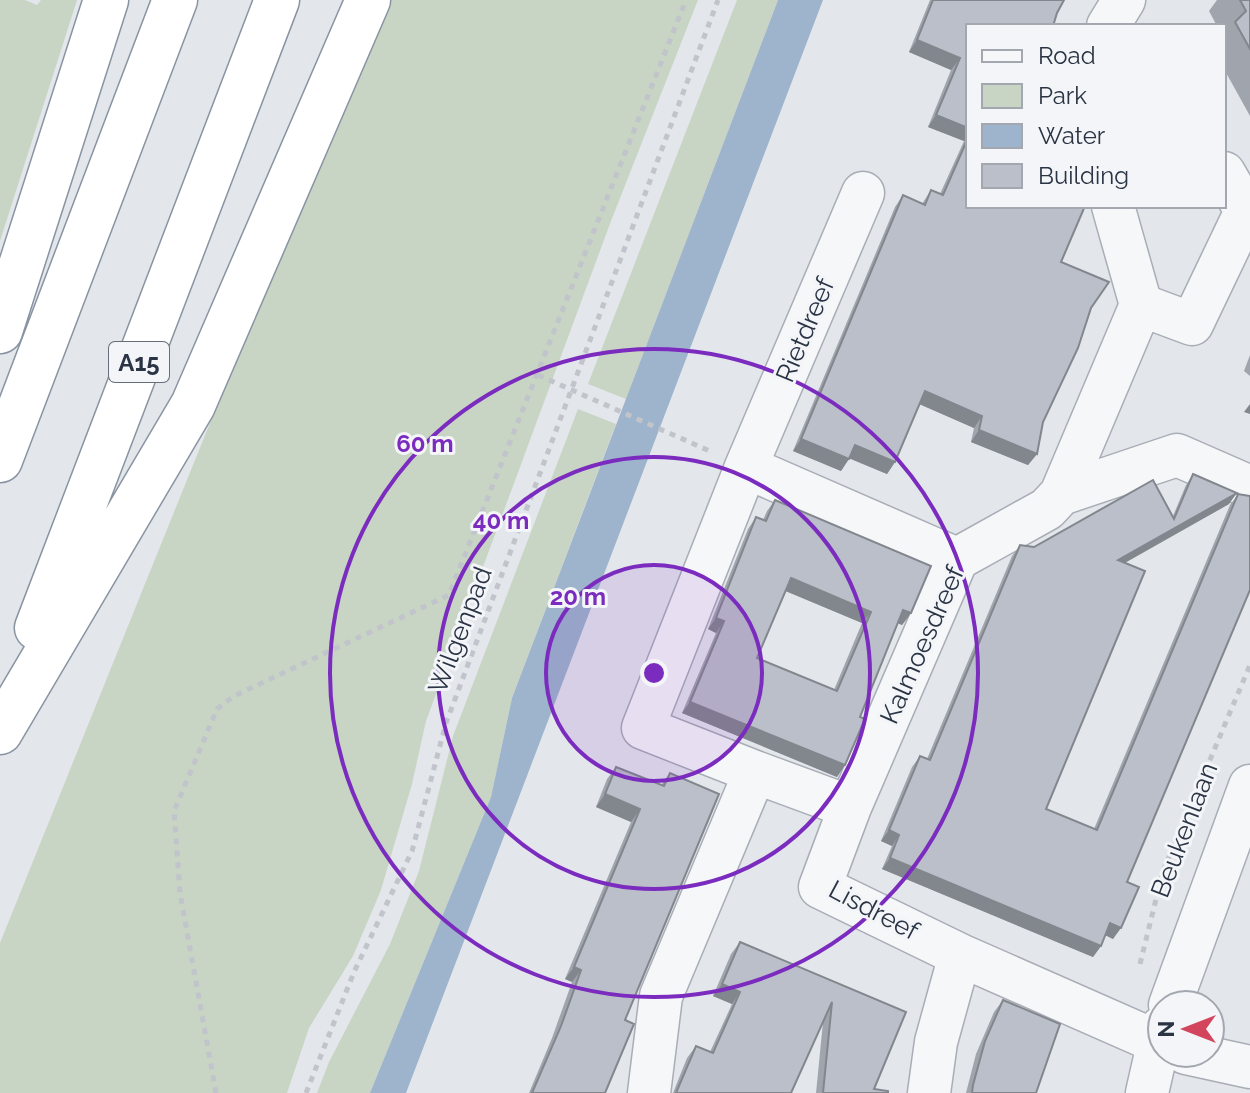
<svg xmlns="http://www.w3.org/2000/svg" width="1250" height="1093" font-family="Raleway,sans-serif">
<rect width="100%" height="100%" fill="#e3e6eb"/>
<path fill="#c8d5c4" d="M0,0H25L37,5L41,0H77L0,241Z
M391,0H698L611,221L426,721L412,784L381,890L353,956L309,1028L287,1093H0V943L235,361Z
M737,0H778L626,399L588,384Z
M578,409L616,424L512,698L491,797L370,1093H317L329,1062L390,944L419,871L453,736Z"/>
<path fill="#9db4cc" d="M778,0H823L406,1093H370L491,797L512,698Z"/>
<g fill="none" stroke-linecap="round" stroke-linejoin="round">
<g stroke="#a8adb6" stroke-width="45">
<path id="minor" d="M1108,26L1124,0
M1141,305L1192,324L1246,211L1224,173
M746,467L957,559
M1061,494L1141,305L1113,206
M755,772L850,807L820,887L960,955L1162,1044
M850,807L957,559L1047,509L1061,494L1177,455L1250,487
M1170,1005L1250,786
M1186,1053L1250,1067
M649,1093L661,996L755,772L643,728L746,467L863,193
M929,1093L936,1042L960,955
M1147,1093L1162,1027"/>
</g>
<g stroke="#8994a2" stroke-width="47">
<path id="motorway" d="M0,331L106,0
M0,460L175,0
M37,628L277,0
M0,732L193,405L368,0"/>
</g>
<path stroke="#c1c4ca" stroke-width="5" stroke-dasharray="6 6" stroke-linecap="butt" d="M538,375L712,452
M1140,964L1163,871L1250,665
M216,1093L180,893L174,811L217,709L234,696L449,595L686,0
M306,1093L354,972L412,851L446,723L718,0"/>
<use href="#minor" stroke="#f6f7f9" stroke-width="42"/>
<use href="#motorway" stroke="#fff" stroke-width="44"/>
</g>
<path fill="#a0a4ad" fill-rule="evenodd" d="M930,0H1064L968,26V206L1061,262L1091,308L1043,422L1037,454L1028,465L971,442L974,428L919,404L895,462L887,474L849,458L841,471L793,451L895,207L903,195L922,204L931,190L940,194L964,141L928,127L951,70L909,52Z
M1217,0H1250V116L1224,69V26H1217L1209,11Z
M1250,355V376L1244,371Z
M1193,474L1229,504L1125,563L1046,809L1094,829L1230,505L1238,494L1127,882L1113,939L1105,935L1101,946L1093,957L882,869L892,846L881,841L912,767L920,756L927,759L1012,556L1020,545L1034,547L1173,516L1186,485Z
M775,500L911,613L902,625L898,623L860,717L845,765L837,777L682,713L716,633L708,629L748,529L756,517L763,520L767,511ZM786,591L862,623L834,690L757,658Z
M616,767L661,785L670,773L625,1020L605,1093H529L552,1038L572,982L565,979L631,822L596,807L607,779Z
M740,942L906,1012L874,1089L888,1093H816L823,1022L791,1093H673L687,1058L696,1046L710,1052L732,1004L713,996L731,954Z
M1003,1000L1036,1093H966L976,1054L994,1012Z"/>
<path fill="#82868d" d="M917,40L960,58L951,70L909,52Z
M936,115L968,128V135L964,141L928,127Z
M925,391L982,416L974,428L917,403Z
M1250,404V414L1244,412Z
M979,430L1037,454L1028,465L971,442Z
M801,439L849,459L841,471L793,451Z
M855,445L895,462L887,474L846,457Z
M1237,493L1229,504L1110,571L1118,560Z
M791,578L871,612L862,623L783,590Z
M903,610L911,613L902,625L895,622Z
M716,618L724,621L716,633L708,629Z
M690,702L845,765L837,777L682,713Z
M605,794L640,809L631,822L596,807Z
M889,830L899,835L892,846L881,841Z
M890,858L1101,946L1093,957L882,869Z
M1110,923L1121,928L1113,939L1103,934Z
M574,967L581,970L572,982L565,979Z
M722,984L740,992L732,1004L713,996Z"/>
<path fill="#babfc9" stroke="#82868d" stroke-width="2" fill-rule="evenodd" d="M933,0H1064L1057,13L1053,26H968V128L936,115L960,58L917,40Z
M1240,0H1250V49L1235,22L1246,11Z
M968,138V206H1085L1061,262L1109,282L1091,308L1078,348L1043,422L1037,454L979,430L982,416L925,391L895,462L855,445L849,459L801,439L903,195L925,205L931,190L943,195Z
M1193,474L1237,493L1118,560L1145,571L1046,809L1097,830L1238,494L1250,496V590L1127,882L1139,887L1121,928L1110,923L1101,946L890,858L899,835L889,830L920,756L930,760L1020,545L1034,547L1153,480L1174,519Z
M775,500L931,566L911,613L903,610L860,717L865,719L845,765L690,702L724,621L716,618L756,517L766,521ZM791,578L871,612L837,691L757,658Z
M616,767L664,786L670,773L719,794L625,1020L634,1024L605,1093H532L561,1026L581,970L574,967L640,809L605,794Z
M740,942L906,1012L874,1089L888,1091V1093H823L832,1002L791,1093H676L696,1046L713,1053L740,992L722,984Z
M1003,1000L1060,1024L1036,1093H972L973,1085L985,1041Z"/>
<circle cx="654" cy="673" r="108" fill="#7b2cbf" fill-opacity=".12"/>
<g fill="none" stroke="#7b2cbf" stroke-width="4">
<circle cx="654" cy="673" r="108"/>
<circle cx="654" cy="673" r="216"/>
<circle cx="654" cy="673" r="324"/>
</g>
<g text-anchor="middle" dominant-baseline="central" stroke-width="6" stroke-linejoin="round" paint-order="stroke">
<rect fill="#f3f5f8" stroke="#666e7a" stroke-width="2" x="109" y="342" width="60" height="40" rx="6"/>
<g font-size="24" font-weight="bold" fill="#2a3444">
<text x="139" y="362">A15</text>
</g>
<g font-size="26" fill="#2a3444" stroke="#f3f5f8">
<text transform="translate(805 330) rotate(-67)">Rietdreef</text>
<text transform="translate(460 630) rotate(-69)">Wilgenpad</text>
<text transform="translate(922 645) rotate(-66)">Kalmoesdreef</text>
<text transform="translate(1184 830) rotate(-69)">Beukenlaan</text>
<text transform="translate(874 910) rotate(28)">Lisdreef</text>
</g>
</g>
<circle cx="654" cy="673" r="12" fill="#7b2cbf" stroke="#f3f5f8" stroke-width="4"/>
<g font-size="24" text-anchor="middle" font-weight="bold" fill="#7b2cbf" stroke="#f3f5f8" stroke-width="6" stroke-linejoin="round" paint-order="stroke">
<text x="425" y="452">60 m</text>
<text x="501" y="529">40 m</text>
<text x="578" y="605">20 m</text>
</g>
<rect x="966" y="24" width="260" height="184" fill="#f3f5f8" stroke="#a3a8b0" stroke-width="2"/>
<rect x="982" y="50" width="40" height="12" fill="#f6f7f9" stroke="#a3a8b0" stroke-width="2"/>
<text x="1038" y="64" font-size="24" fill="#2a3444">Road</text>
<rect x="982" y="84" width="40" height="24" fill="#c8d5c4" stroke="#a3a8b0" stroke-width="2"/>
<text x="1038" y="104" font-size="24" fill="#2a3444">Park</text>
<rect x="982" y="124" width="40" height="24" fill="#9db4cc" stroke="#a3a8b0" stroke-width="2"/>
<text x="1038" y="144" font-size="24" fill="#2a3444">Water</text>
<rect x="982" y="164" width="40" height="24" fill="#babfc9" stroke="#a3a8b0" stroke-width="2"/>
<text x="1038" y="184" font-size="24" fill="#2a3444">Building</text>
<g transform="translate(1186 1029) rotate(270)"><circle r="38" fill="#f3f5f8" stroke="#a3a8b0" stroke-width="2"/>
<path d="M0-6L14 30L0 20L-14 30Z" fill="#d3455c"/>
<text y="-12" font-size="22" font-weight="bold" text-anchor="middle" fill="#2a3444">N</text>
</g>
</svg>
